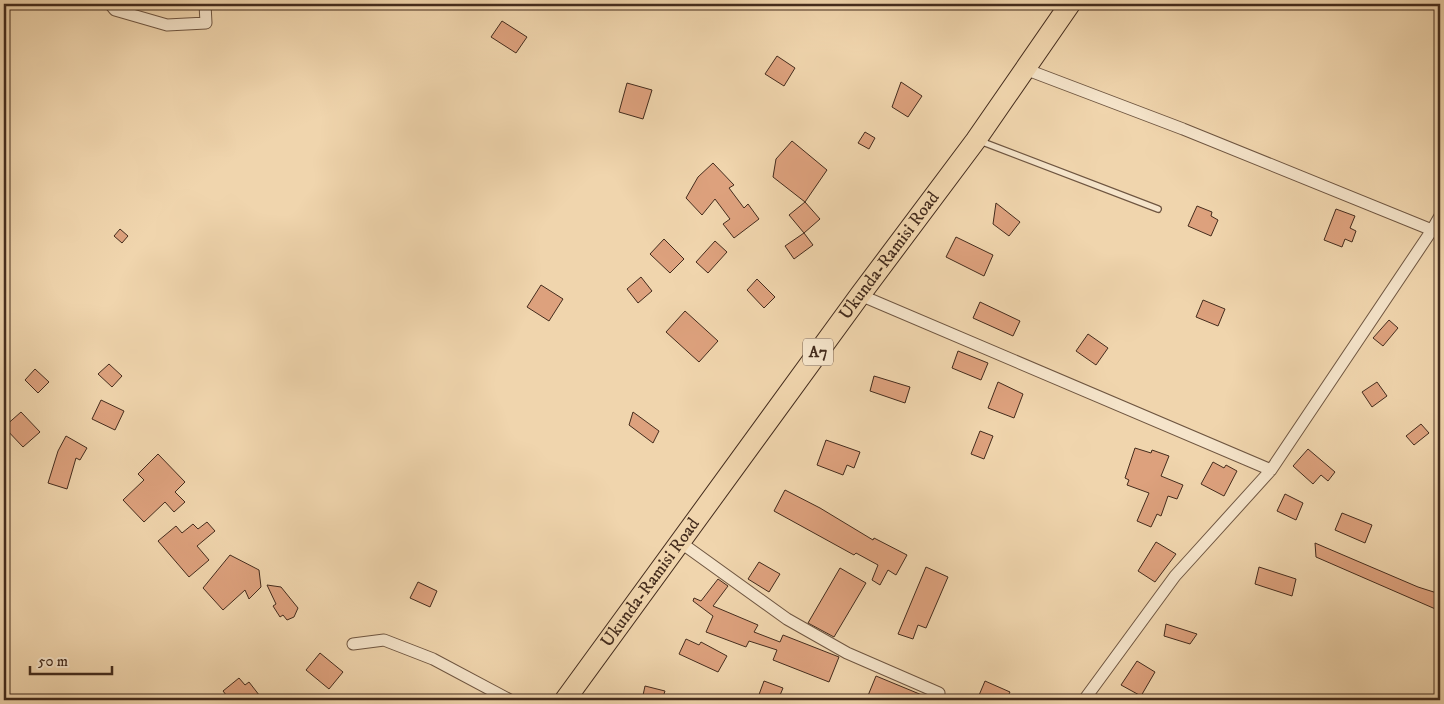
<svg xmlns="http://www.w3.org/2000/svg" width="1444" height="704" font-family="'IM FELL DW Pica',serif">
<rect width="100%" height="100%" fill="#f0d5ad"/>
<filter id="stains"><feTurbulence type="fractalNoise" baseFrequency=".004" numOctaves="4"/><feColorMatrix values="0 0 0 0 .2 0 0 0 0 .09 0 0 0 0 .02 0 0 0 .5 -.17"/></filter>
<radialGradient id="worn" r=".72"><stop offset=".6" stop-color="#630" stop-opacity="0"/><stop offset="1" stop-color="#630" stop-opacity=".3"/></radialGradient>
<path fill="#dda17d" stroke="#442c1d" d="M502,21L527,37L516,53L491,37Z
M777,56L795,68L784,86L765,74Z
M901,82L922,96L908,117L892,107Z
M627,83L652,90L643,119L619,112Z
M865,132L875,138L869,149L858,143Z
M792,141L827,170L805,202L773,177L776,159Z
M713,163L734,185L729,188L744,208L748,204L759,219L734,238L723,224L730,219L715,199L702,215L686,198L698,177Z
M805,202L820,219L804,233L789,215Z
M996,203L1020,222L1009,236L993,224Z
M1197,206L1212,212L1211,216L1218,220L1211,236L1188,226Z
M1336,209L1355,216L1350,228L1356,231L1352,242L1345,239L1342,247L1324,240Z
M120,229L128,236L122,243L114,236Z
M804,233L813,245L794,259L785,246Z
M956,237L993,255L984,276L946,257Z
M664,239L684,259L670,273L650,254Z
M715,241L727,252L708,273L696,262Z
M641,277L652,291L638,303L627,289Z
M757,279L775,297L764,308L747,290Z
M541,285L563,299L549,321L527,307Z
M1203,300L1225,309L1218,326L1196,317Z
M980,302L1020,321L1013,336L973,318Z
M685,311L718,341L699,362L666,332Z
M1389,320L1398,328L1383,346L1373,338Z
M1088,334L1108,348L1096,365L1076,351Z
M958,351L988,363L981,380L952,368Z
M109,364L122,376L112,387L98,374Z
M35,369L49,382L38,393L25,380Z
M874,376L910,387L905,403L870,391Z
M998,382L1023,394L1014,418L988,408Z
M1377,382L1387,396L1372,407L1362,392Z
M101,400L124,411L115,430L92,419Z
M21,412L40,432L23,447L4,427Z
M633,412L659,431L653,443L629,425Z
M1421,424L1429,433L1414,445L1406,436Z
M980,431L993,436L984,459L971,454Z
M66,436L87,448L80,460L76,458L67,489L48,483L58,451Z
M826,440L860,452L854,468L847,465L843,475L817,465Z
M1135,448L1151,453L1152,450L1169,456L1161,476L1183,485L1177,499L1168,496L1161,516L1157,514L1151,527L1137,521L1149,493L1127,485L1129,480L1125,478Z
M1308,449L1335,472L1328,481L1321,475L1313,484L1293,466Z
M158,454L185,482L175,492L185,502L174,512L165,502L144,522L123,500L144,480L138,474Z
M1213,462L1224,468L1226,465L1237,471L1224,496L1201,484Z
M785,490L820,508L873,540L874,538L907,555L896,575L888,570L880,585L872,580L878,565L856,553L854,555L774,511Z
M1285,494L1303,503L1296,520L1277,511Z
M1342,513L1372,525L1365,543L1335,530Z
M207,522L215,531L197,546L209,560L189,577L158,541L176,526L182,533L193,524L198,529Z
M1156,542L1176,554L1155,582L1138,571Z
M1315,543L1418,587L1440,594V611L1316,557Z
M230,555L259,570L261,587L249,599L245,590L223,610L203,588Z
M759,562L780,574L769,592L748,579Z
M926,567L948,577L926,628L918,625L913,639L898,634Z
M1259,567L1296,579L1292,596L1255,584Z
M840,568L866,583L834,637L808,623Z
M718,579L728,586L713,606L758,625L754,632L780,642L783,635L839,657L829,682L773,660L777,650L749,641L746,647L706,632L713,616L693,601L694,598L701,601Z
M418,582L437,591L430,607L410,598Z
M267,585L281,587L298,608L294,617L287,620L283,615L280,617L273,606L276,604Z
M1166,624L1197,634L1190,644L1164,636Z
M686,639L699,645L701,642L727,656L718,672L679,654Z
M320,653L343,672L329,689L306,670Z
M1137,661L1155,672L1141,696L1121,685Z
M876,676L934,700H873L867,698Z
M239,678L245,685L249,682L263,700H230L223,691Z
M764,681L783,688L778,700H757Z
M985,681L1010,692L1006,700H977Z
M645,686L665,691L662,700H642Z"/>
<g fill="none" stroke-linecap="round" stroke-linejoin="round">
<g stroke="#6f5641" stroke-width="8">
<path id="lane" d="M980,141L1158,209"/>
</g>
<g stroke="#6f5641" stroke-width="13">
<path id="street" d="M110,4L115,10L167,25L206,23L205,4
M1025,69L1183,129L1432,230L1440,216
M860,295L1271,470
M680,542L787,619L847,653L939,693
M353,644L384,640L433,659L510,700
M1084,700L1175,576L1271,470L1432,230L1440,233"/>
</g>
<g stroke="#442c1d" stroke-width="22">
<g id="highway">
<path id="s1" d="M565,700L860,295L976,140L1070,4"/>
</g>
</g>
<use href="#lane" stroke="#f5e4ca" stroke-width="5.5"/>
<use href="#street" stroke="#f5e4ca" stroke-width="11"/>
<use href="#highway" stroke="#f0d5ad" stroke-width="20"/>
</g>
<g text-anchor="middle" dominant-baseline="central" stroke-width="4.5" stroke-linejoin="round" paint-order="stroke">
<rect fill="#f5e4ca" stroke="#796351" stroke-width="1" x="803" y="338.5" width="30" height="27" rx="4"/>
<g font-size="16" font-weight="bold" fill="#442c1d">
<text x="818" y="352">A7</text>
</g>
<g font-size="18" fill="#442c1d" stroke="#f5e4ca">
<text stroke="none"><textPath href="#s1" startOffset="550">Ukunda-Ramisi Road</textPath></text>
<text stroke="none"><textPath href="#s1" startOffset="145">Ukunda-Ramisi Road</textPath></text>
</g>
</g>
<rect width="1444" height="704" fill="none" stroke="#f0d5ad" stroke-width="20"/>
<rect x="5" y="5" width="1434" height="694" fill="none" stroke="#442c1d" stroke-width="2.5"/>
<rect x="10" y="10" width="1424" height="684" fill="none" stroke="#442c1d"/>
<path d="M30 666v8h82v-8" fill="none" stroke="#442c1d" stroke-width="2.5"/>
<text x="38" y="666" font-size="15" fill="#442c1d" stroke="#f5e4ca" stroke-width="4" paint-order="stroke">50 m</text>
<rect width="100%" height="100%" filter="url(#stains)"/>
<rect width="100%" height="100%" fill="url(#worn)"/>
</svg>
